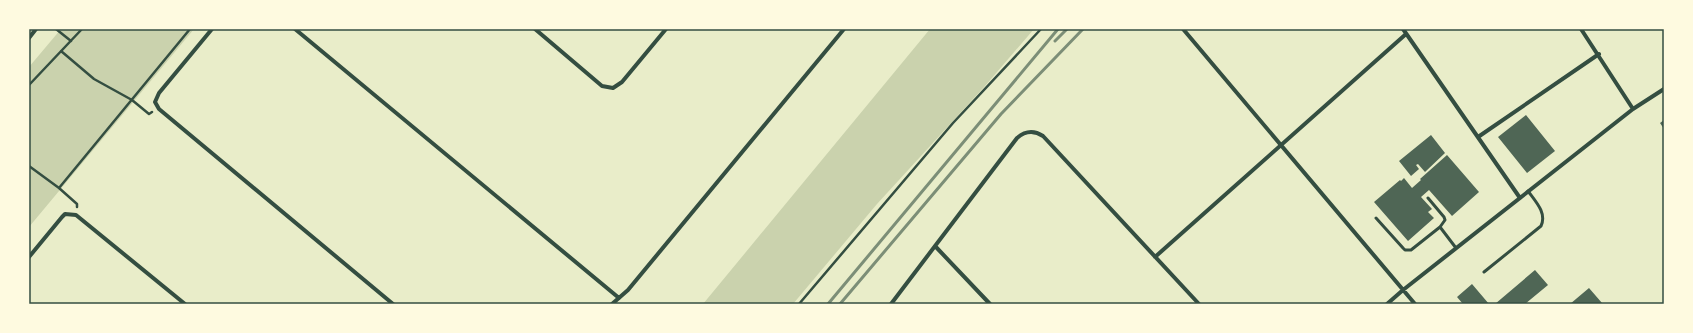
<svg xmlns="http://www.w3.org/2000/svg" width="1693" height="333" font-family="'Noto Serif',serif">
<rect width="100%" height="100%" fill="#e9edc9"/>
<path fill="#cad2ad" d="M61,29H194L29,227V67Z
M930,29H1034L985,86L877,204L793,304H703Z"/>
<path fill="#4f6655" d="M1526,115L1555,151L1527,173L1498,137Z
M1664,120V129L1660,123Z
M1431,135L1445,153L1425,172L1418,164L1416,165L1419,169L1411,176L1399,161Z
M1447,155L1479,192L1452,216L1429,190L1421,197L1432,209L1428,212L1434,218L1408,241L1374,202L1400,180L1401,181L1404,178L1412,188L1421,180L1420,179Z
M1535,270L1548,285L1525,304H1495Z
M1472,284L1489,304H1463L1457,297Z
M1589,288L1602,303L1570,304Z"/>
<g fill="none" stroke-linecap="round" stroke-linejoin="round">
<path stroke="#344e41" stroke-width="2.5" d="M56,29L71,41
M61,51L94,79L132,100L149,114L152,112
M29,85L82,29
M29,166L59,188
M77,207V204L59,188L190,29
M799,304L953,123L1041,29"/>
<path stroke="#344e41" stroke-width="3" d="M1376,218L1403,248L1405,250H1411L1440,227L1445,220L1444,217L1428,198
M1440,227L1456,248
M1484,272L1541,226C1547,213 1536,202 1528,191"/>
<path stroke="#344e41" stroke-width="4" d="M212,29L159,93L155,102L159,109L393,304
M295,29L619,298
M535,29L602,86L613,88L622,82L666,29
M1183,29L1415,304
M1403,29L1520,198
M1581,29L1633,109
M29,38L36,29
M1478,137L1599,54
M935,246L990,304
M29,257L62,217L65,214L76,215L185,304
M1155,257L1406,34
M612,304L628,290L844,29
M891,304L1017,138C1025,131 1034,130 1043,136L1199,304
M1387,304L1403,290L1633,109L1664,89"/>
<path stroke="#7c8e77" stroke-width="3" d="M1055,41L1067,29
M828,304L1058,29
M840,304L1001,114L1083,29"/>
</g>
<rect width="1693" height="333" fill="none" stroke="#fefae0" stroke-width="60"/>
<rect x="30" y="30" width="1633" height="273" fill="none" stroke="#344e41" stroke-width="1.5"/>
</svg>
